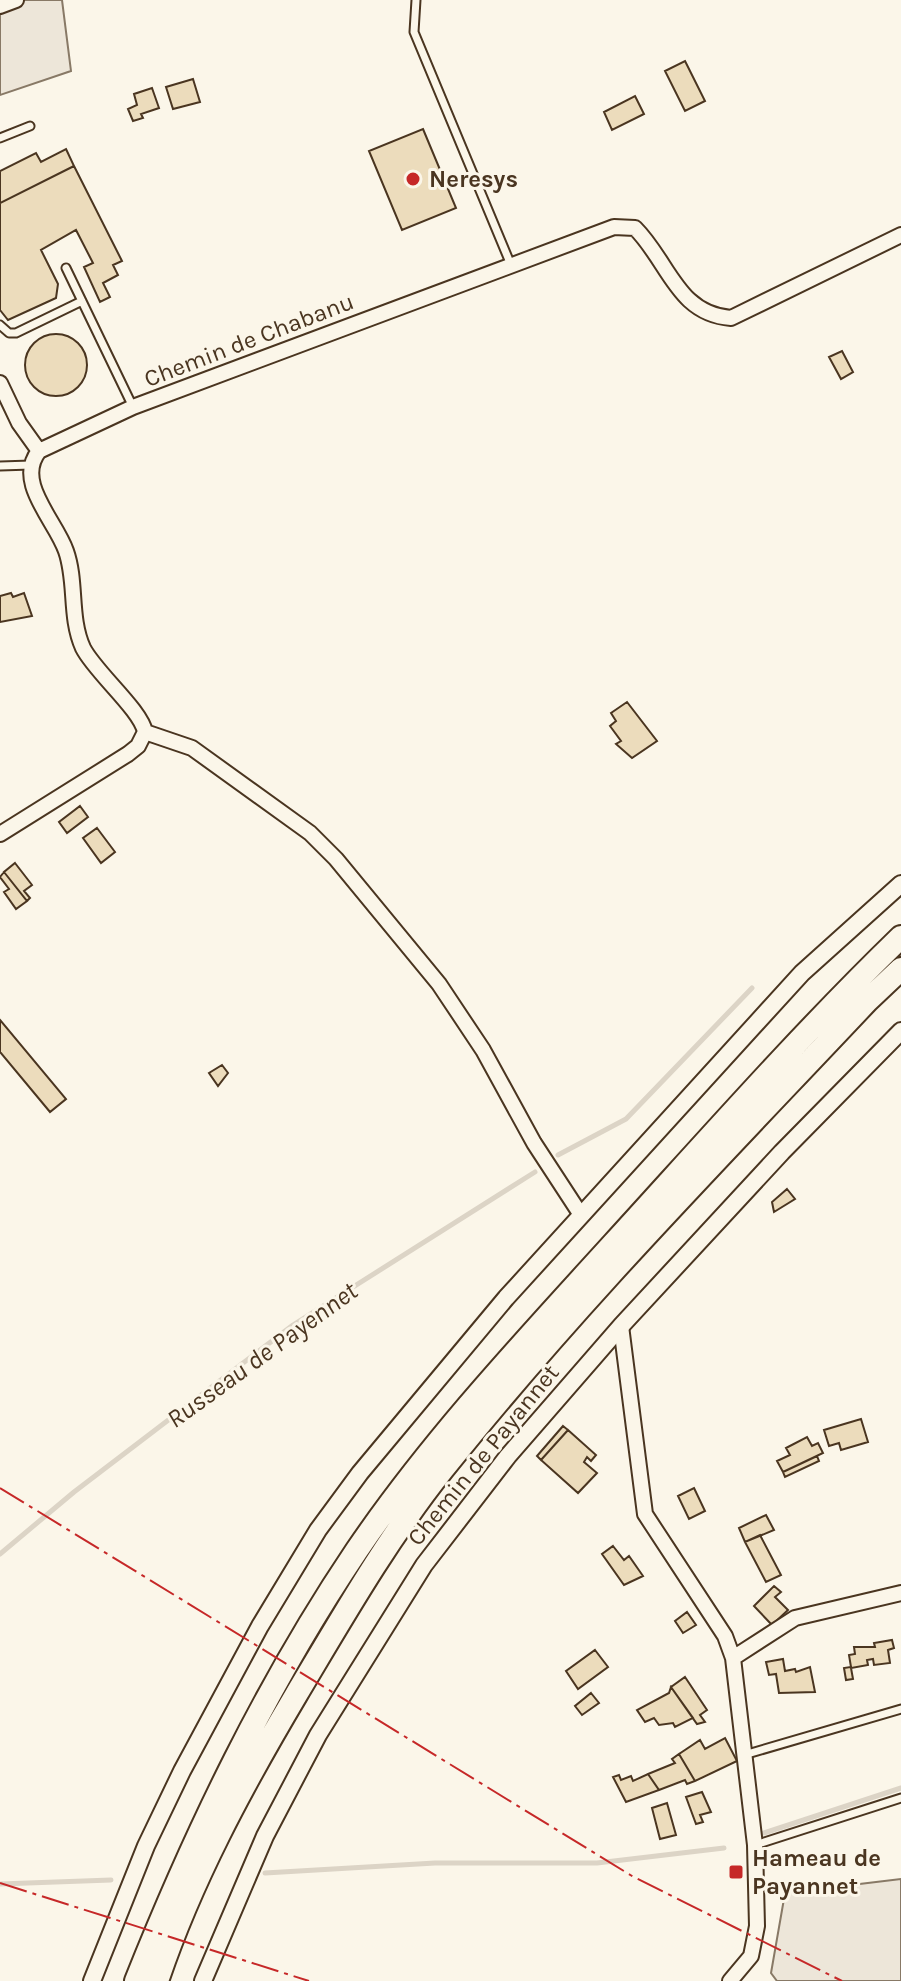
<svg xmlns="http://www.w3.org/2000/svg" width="901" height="1981" font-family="Karla,sans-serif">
<rect width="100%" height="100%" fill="#fbf6e9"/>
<path fill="#ede6d9" stroke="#887966" stroke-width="2" d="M0,0H62L71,71L0,95Z
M901,1879V1981H777L771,1973L785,1893Z"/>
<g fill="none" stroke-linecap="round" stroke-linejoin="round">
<path stroke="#dcd4c6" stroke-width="5" d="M558,1155L626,1119L752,988
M0,1554L74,1492L293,1325L535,1172
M764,1833L901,1788
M265,1873L435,1863H597L724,1848
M0,1884L111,1880"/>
</g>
<path fill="#ecdcbc" stroke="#4a3520" stroke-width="2" d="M685,61L705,101L685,111L665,71Z
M193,79L200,102L173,109L166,87Z
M152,88L159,108L141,114L143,118L133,121L128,109L137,105L134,94Z
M635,96L644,114L612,130L604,112Z
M423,129L456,208L402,230L369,151Z
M66,149L74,166L0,203V171L36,153L41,162Z
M74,166L122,261L113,265L118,275L103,283L110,297L100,302L84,267L93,263L76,230L41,250L58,284L56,298L8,320L0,310V203Z
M25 365a31 31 0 1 1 62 0a31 31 0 1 1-62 0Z
M842,351L853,372L841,379L829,357Z
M11,593L13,597L24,593L32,616L0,622V596Z
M627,702L657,741L632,758L616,744L621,741L610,726L616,721L611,713Z
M80,806L88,817L67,833L59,822Z
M97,828L115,852L101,863L83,838Z
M15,863L32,885L24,891L30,898L27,901L4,872Z
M4,872L27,901L16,909L4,892L9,889L0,877Z
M0,1020L66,1099L50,1112L0,1052Z
M222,1065L228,1073L218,1086L209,1073Z
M787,1189L795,1199L774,1212L772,1202Z
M861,1419L868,1442L841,1450L839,1443L829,1446L824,1430Z
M563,1426L568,1430L541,1460L537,1456Z
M568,1430L596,1455L591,1461L587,1457L584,1462L597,1473L578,1493L541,1460Z
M807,1437L812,1446L818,1443L823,1453L783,1472L777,1461L790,1455L786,1448Z
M817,1456L819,1461L785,1477L783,1472Z
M694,1488L705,1511L689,1519L678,1496Z
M766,1515L774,1530L745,1542L739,1528Z
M760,1535L781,1575L766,1582L745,1542Z
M613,1546L624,1560L629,1556L643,1576L624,1585L602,1554Z
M774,1586L781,1592L775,1597L788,1610L772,1625L754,1606Z
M687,1612L696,1625L683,1633L675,1621Z
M892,1640L894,1648L888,1650L890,1663L874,1665L873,1659L867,1660L868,1665L851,1668L853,1679L846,1680L844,1668L851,1667L849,1655L855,1654L854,1647H875L874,1643Z
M595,1650L608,1667L578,1689L566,1671Z
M783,1659L785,1671L795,1669L796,1672L810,1667L815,1692L779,1693L776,1674L769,1675L766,1662Z
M685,1677L707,1710L700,1715L705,1722L697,1724L671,1687Z
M671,1687L693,1718L675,1727L673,1723L659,1725L654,1718L645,1722L637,1710L669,1693Z
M591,1693L599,1703L582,1715L575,1706Z
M725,1738L737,1761L695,1781L679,1754L700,1740L705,1749Z
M679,1754L695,1781L687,1784L685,1780L659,1790L648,1774L675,1763L672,1759Z
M648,1774L659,1790L626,1802L613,1777L619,1775L621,1780L631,1776L633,1781Z
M702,1792L711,1812L700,1815L703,1822L696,1824L686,1797Z
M667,1803L676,1835L660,1839L652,1808Z"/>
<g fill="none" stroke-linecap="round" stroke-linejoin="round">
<g stroke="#4a3520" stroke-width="11">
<path id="service" d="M416,0L414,32L511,265
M0,138L30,126
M66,268L133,407
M0,325L9,333H16L82,301
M0,466L31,465
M744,1755L901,1709
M755,1845L901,1798"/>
</g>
<g stroke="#4a3520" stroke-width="18">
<path id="minor" d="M0,6L16,0
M0,383L19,423L39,451
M145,732L192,748L310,833L336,859L439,984L483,1050L534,1143L581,1215
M0,834L128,754L138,746L145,732C141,710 95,672 83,648C69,617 77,582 66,551C56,521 14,482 39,451L133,407L614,227L635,228C669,262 677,314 731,318L901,235
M621,1326L645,1514L725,1636L733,1658L755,1845L757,1926L751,1956L730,1981
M733,1658L795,1618L901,1593"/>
</g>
<g stroke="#4a3520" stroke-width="20">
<path id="tertiary" d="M92,1981L146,1846L182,1771L260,1626L318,1530L360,1473L506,1298L802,973L901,884
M203,1981L265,1836L318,1735L424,1565L508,1456L621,1326L782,1152L901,1031"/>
</g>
<g stroke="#4a3520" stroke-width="26">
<path id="trunk" d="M136,1981C196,1831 266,1685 357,1550C432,1440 524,1342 614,1243C708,1140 800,1035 901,937
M157,1981C191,1880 242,1786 296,1695C342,1618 387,1539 443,1469C574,1305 723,1154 867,1001L901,969"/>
</g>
<use href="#service" stroke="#fbf6e9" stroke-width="7"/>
<use href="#minor" stroke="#fbf6e9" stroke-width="14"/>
<use href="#tertiary" stroke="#fbf6e9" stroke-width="16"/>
<use href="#trunk" stroke="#fbf6e9" stroke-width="22"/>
<path stroke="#c62828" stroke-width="2" stroke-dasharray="28 6 4 6" stroke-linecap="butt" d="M0,1488L632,1876L842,1981
M0,1883L309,1981"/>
</g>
<g fill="#c62828" stroke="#fbf6e9" stroke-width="3">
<circle cx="413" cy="179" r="8"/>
<rect x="728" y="1864" width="16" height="16" rx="4"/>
</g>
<g text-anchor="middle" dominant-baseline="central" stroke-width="6" stroke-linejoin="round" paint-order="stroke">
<g font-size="24" font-weight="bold" fill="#4a3520" stroke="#fbf6e9" text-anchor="start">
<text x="429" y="179">Neresys</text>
<text x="752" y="1858">Hameau de<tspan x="752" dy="28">Payannet</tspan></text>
</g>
<g font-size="24" fill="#4a3520" stroke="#fbf6e9">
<text transform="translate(249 340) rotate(-21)">Chemin de Chabanu</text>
<text transform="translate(483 1455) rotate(-51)">Chemin de Payannet</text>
</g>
<g font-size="26" font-style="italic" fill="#4a3520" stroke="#fbf6e9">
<text transform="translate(262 1355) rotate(-36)">Russeau de Payennet</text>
</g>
</g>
</svg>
